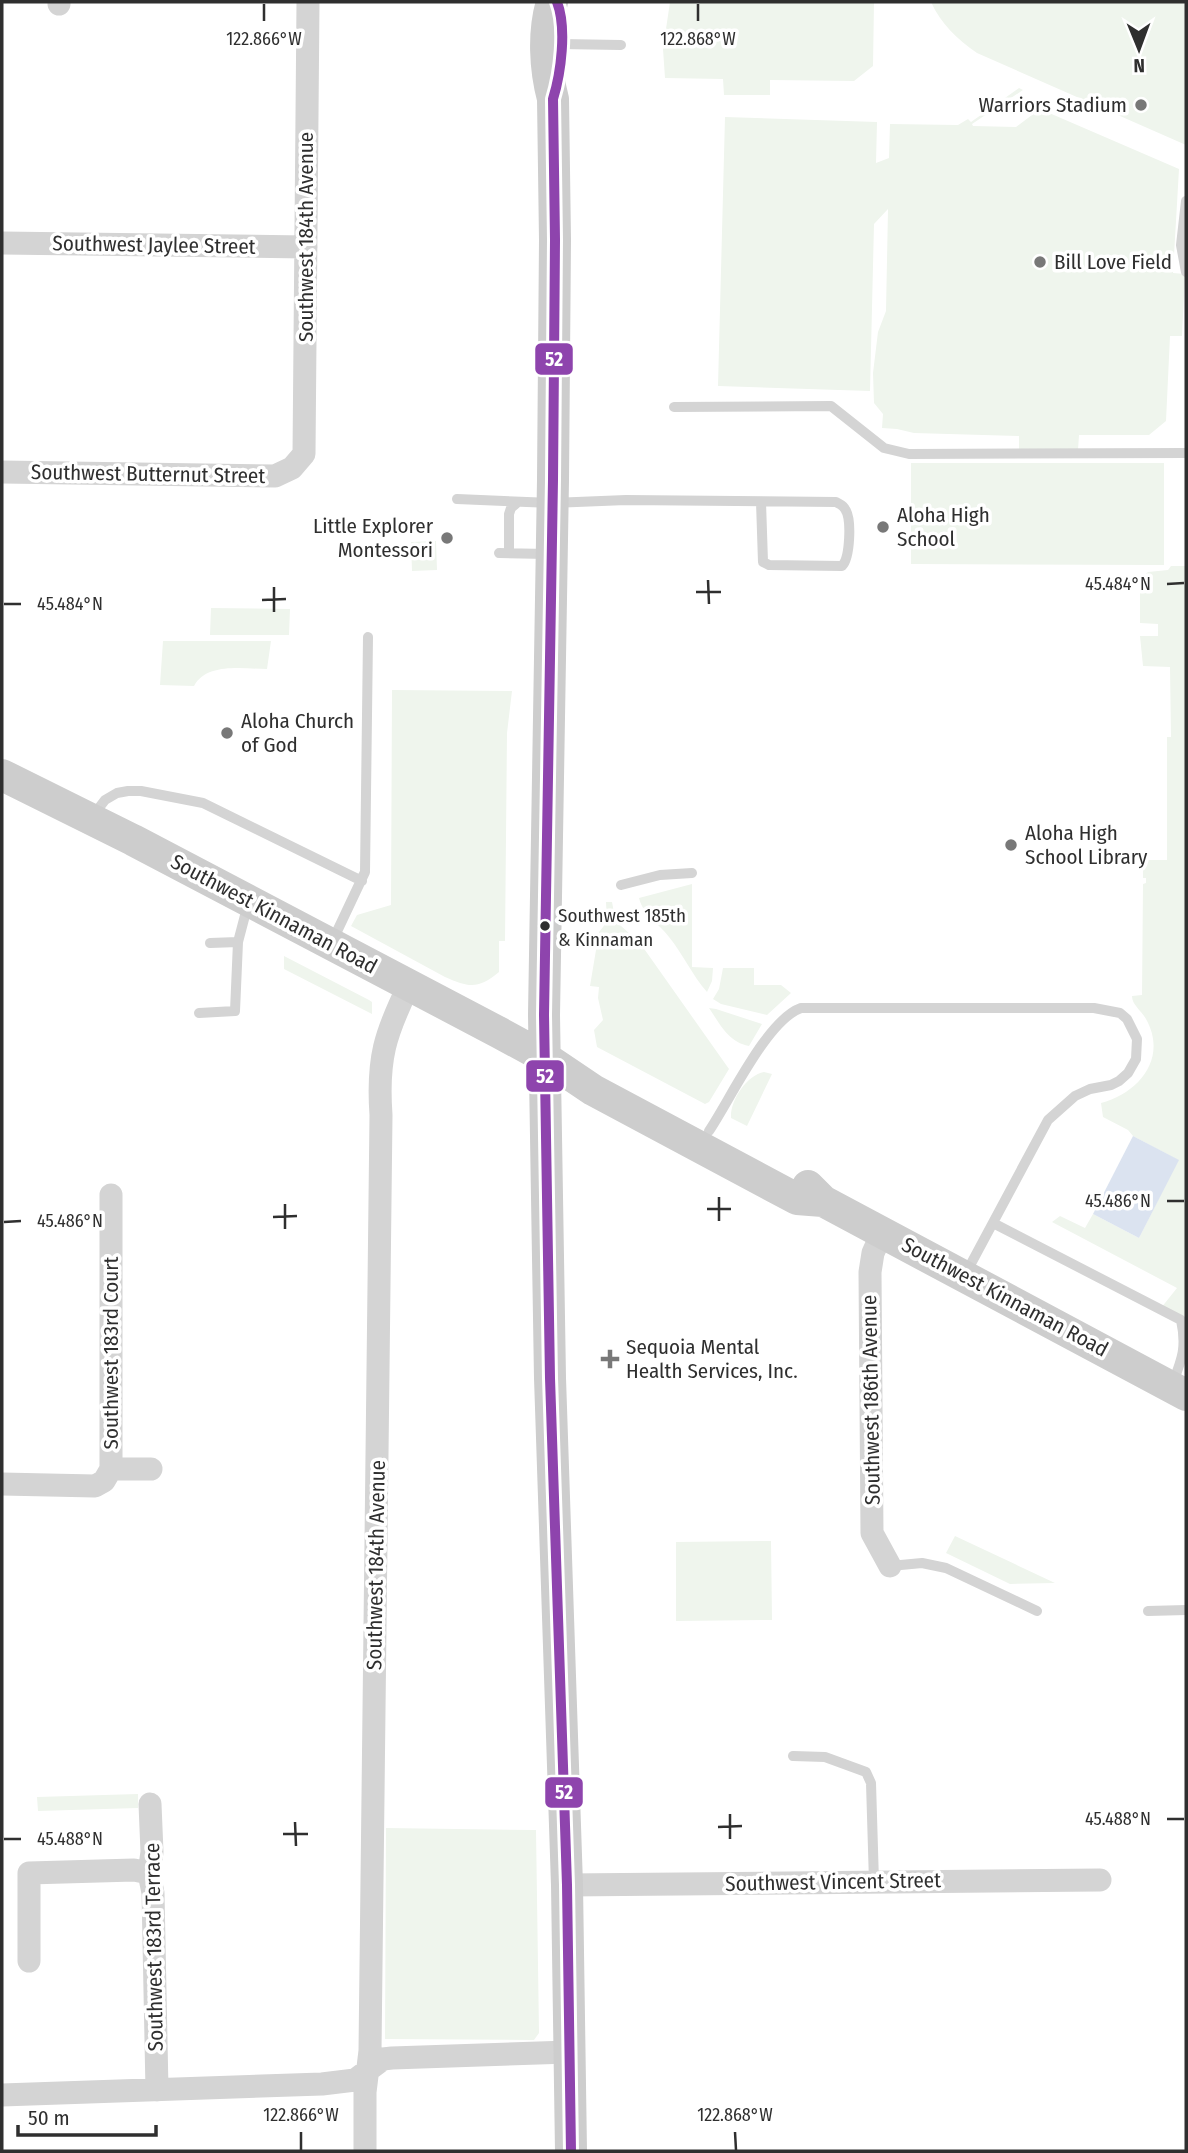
<svg xmlns="http://www.w3.org/2000/svg" width="1188" height="2153" font-family="'Fira Sans Condensed',sans-serif">
<rect width="100%" height="100%" fill="#fff"/>
<path fill="#eff5ed" d="M670,2H874L873,66L854,81L770,80V95H724L723,79L665,78L663,49Z
M931,2H1186V145L977,53C957,39 941,24 931,2Z
M1019,88L1023,90L972,124L973,126L1016,127L1040,109L1179,169L1173,273L1185,274L1182,336H1170L1166,421L1149,435H1079L1078,450L1019,451V436L914,433L897,429L882,428L883,414L874,403L873,373L878,332L886,311L888,209L874,224L870,391L718,386L725,117L877,122L876,163L889,158L890,124L958,125L968,119L971,122Z
M911,463H1164V565L911,564Z
M436,541L437,570L412,571L411,542Z
M1171,566H1186V1356L1181,1320L1161,1308L1177,1288L1052,1222L1060,1216L1085,1228L1093,1214L1139,1238L1178,1160L1133,1136L1128,1130L1103,1117L1101,1103C1139,1093 1168,1058 1146,1019C1141,1010 1132,1005 1132,996L1142,995L1143,884L1146,883V878H1143V860H1167V737H1171L1170,667L1143,666L1140,636H1158V624L1140,623V579L1148,572L1168,570Z
M211,608L290,609L289,635H210Z
M163,641H271L267,669C244,669 207,662 194,686L160,685Z
M392,690L512,691L507,733L505,941H499V972C478,989 470,988 445,977L351,926L357,915L391,905Z
M692,884V967L713,968L712,981L707,992C692,975 683,954 669,937C658,922 644,917 639,898Z
M606,902H612L615,918L620,925L640,943L729,1069L709,1102L705,1104L597,1047L594,1030L603,1020L598,998L599,987L590,986L599,932L607,922Z
M284,956L369,1000L372,1002V1014L284,969Z
M723,968H754V985H781L791,993L767,1015L721,1004L713,999L719,989Z
M709,1008L716,1009L762,1024L749,1046C728,1042 720,1024 709,1008Z
M764,1072L772,1074L747,1126L731,1118C730,1100 747,1075 764,1072Z
M955,1536L1055,1583L1010,1584L946,1553Z
M771,1541L772,1620L676,1621V1542Z
M138,1794V1808L38,1811L37,1797Z
M386,1828L536,1830L539,2033L534,2040L385,2039Z"/>
<path fill="#dbe3f0" d="M1133,1136L1179,1160L1139,1238L1093,1214Z"/>
<g fill="none" stroke-linecap="round" stroke-linejoin="round">
<path stroke="#d4d4d4" stroke-width="10" d="M560,44L621,45
M1186,201L1181,245L1186,272
M674,407L831,406L884,448L909,454L1186,453
M457,499L552,503L626,500L836,502C841,505 843,505 845,509C852,519 850,558 842,566L769,565L763,562L761,502
M499,553L548,554
M509,553V514L511,508L518,502
M92,817L105,800L117,793L128,791H141L203,803L362,881
M621,885L660,875L692,873
M332,942L365,872L368,637
M210,943L238,942
M199,1013L235,1011L238,942L248,904
M709,1131C730,1100 767,1020 801,1008H1094L1120,1013L1127,1019L1137,1039L1136,1059L1128,1073L1119,1081L1111,1085L1090,1089L1075,1096L1048,1120L966,1273
M993,1223L1181,1320C1187,1348 1182,1359 1172,1385
M890,1566L922,1563L946,1568L1037,1611
M1148,1611L1186,1610
M793,1756L825,1757L866,1772L871,1783L874,1882"/>
<path stroke="#d4d4d4" stroke-width="23" d="M59,4V2
M2,243L306,247
M2,472L275,476L292,468L304,454L308,2
M882,1233L873,1253L870,1272L872,1533L890,1566
M111,1469V1195
M2,1484L95,1486L104,1481L111,1469H151
M150,1804L152,1852L149,1873L153,1893L157,2090
M567,1885L1100,1880
M29,1961V1873L134,1870L149,1873
M2,2095L322,2084L355,2080L383,2059L392,2058L569,2052
M365,2151V2092L370,2051L381,1115C377,1059 385,1034 409,985"/>
<path stroke="#cdcdcd" stroke-width="32" d="M552,2C543,32 545,69 553,99L555,240L553,480L544,1015L550,1378L567,1885L571,2151
M2,775L133,840L500,1033L544,1057L593,1090L797,1199L823,1201
M808,1186L823,1201L1186,1395"/>
<g stroke="#fff" stroke-width="16">
<path id="bus-1" d="M557,2C567,28 561,73 553,99L555,240L553,480L544,1015L550,1378L567,1885L571,2151"/>
</g>
<use href="#bus-1" stroke="#8e44ad" stroke-width="10"/>
</g>
<path fill="none" stroke="#2f2f2f" stroke-width="2.5" d="M264,4V21M698,4V21M708,580L709,604M1167,584L1184,583M274,587V612M696,592H721M262,600L286,599M4,604H21M719,1197V1221M1167,1201H1184M285,1204V1229M707,1209H731M273,1217L297,1216M4,1222L21,1221M730,1814V1839M1167,1819H1184M295,1822L296,1846M718,1827L742,1826M283,1834H308M4,1839H21M301,2132V2150M735,2132L736,2150"/>
<g fill="#787878" stroke="#fff" stroke-width="2.5">
<circle cx="1141" cy="105" r="7"/>
<circle cx="1040" cy="262" r="7"/>
<circle cx="883" cy="527" r="7"/>
<circle cx="447" cy="538" r="7"/>
<circle cx="227" cy="733" r="7"/>
<circle cx="1011" cy="845" r="7"/>
<path d="M606.5 1348.5h7v7h7v7h-7v7h-7v-7h-7v-7h7z"/>
</g>
<circle fill="#2f2f2f" stroke="#fff" stroke-width="2.5" cx="545" cy="926" r="6"/>
<g text-anchor="middle" dominant-baseline="central" stroke-width="7" stroke-linejoin="round" paint-order="stroke">
<g font-size="19" fill="#2f2f2f" stroke="#fff" text-anchor="start">
<text x="558" y="915">Southwest 185th<tspan x="558" dy="24">&amp; Kinnaman</tspan></text>
</g>
<g font-size="21" fill="#2f2f2f" stroke="#fff" text-anchor="start">
<text x="1127" y="105" text-anchor="end">Warriors Stadium</text>
<text x="1054" y="262">Bill Love Field</text>
<text x="897" y="515">Aloha High<tspan x="897" dy="24">School</tspan></text>
<text x="433" y="526" text-anchor="end">Little Explorer<tspan x="433" dy="24">Montessori</tspan></text>
<text x="241" y="721">Aloha Church<tspan x="241" dy="24">of God</tspan></text>
<text x="1025" y="833">Aloha High<tspan x="1025" dy="24">School Library</tspan></text>
<text x="626" y="1347">Sequoia Mental<tspan x="626" dy="24">Health Services, Inc.</tspan></text>
</g>
<g font-size="21" fill="#2f2f2f" stroke="#fff">
<text transform="translate(306 237) rotate(-90)">Southwest 184th Avenue</text>
<text transform="translate(154 245) rotate(1)">Southwest Jaylee Street</text>
<text transform="translate(148 474) rotate(1)">Southwest Butternut Street</text>
<text transform="translate(274 914) rotate(28)">Southwest Kinnaman Road</text>
<text transform="translate(1005 1297) rotate(28)">Southwest Kinnaman Road</text>
<text transform="translate(111 1353) rotate(-90)">Southwest 183rd Court</text>
<text transform="translate(871 1400) rotate(-91)">Southwest 186th Avenue</text>
<text transform="translate(376 1565) rotate(-89)">Southwest 184th Avenue</text>
<text transform="translate(833 1882) rotate(-1)">Southwest Vincent Street</text>
<text transform="translate(154 1947) rotate(-91)">Southwest 183rd Terrace</text>
</g>
</g>
<g font-size="18" text-anchor="middle" fill="#2f2f2f" stroke="#fff" stroke-width="7" stroke-linejoin="round" paint-order="stroke">
<text x="264" y="45">122.866°W</text>
<text x="698" y="45">122.868°W</text>
<text x="1118" y="590">45.484°N</text>
<text x="70" y="610">45.484°N</text>
<text x="1118" y="1207">45.486°N</text>
<text x="70" y="1227">45.486°N</text>
<text x="1118" y="1825">45.488°N</text>
<text x="70" y="1845">45.488°N</text>
<text x="301" y="2121">122.866°W</text>
<text x="735" y="2121">122.868°W</text>
</g>
<g stroke="#fff" stroke-width="2.5">
<rect x="534" y="342" width="40" height="34" rx="7" fill="#8e44ad"/>
<rect x="525" y="1059" width="40" height="34" rx="7" fill="#8e44ad"/>
<rect x="544" y="1776" width="40" height="33" rx="7" fill="#8e44ad"/>
</g>
<g font-size="19" text-anchor="middle" font-weight="bold" fill="#fff">
<text x="554" y="366">52</text>
<text x="545" y="1083">52</text>
<text x="564" y="1799">52</text>
</g>
<rect width="1188" height="2153" fill="none" stroke="#2f2f2f" stroke-width="7"/>
<g transform="translate(1139 49) rotate(179)" stroke="#ffffff" stroke-width="5" paint-order="stroke">
<path d="M0-5L12 26L0 18L-12 26Z" fill="#2f2f2f"/>
<text y="-10" font-size="19" font-weight="bold" text-anchor="middle" fill="#2f2f2f">N</text>
</g>
<path d="M18 2125v10h138v-10" fill="none" stroke="#2f2f2f" stroke-width="3.5"/>
<text x="28" y="2125" font-size="21" fill="#2f2f2f" stroke="#ffffff" stroke-width="5" paint-order="stroke">50 m</text>
</svg>
